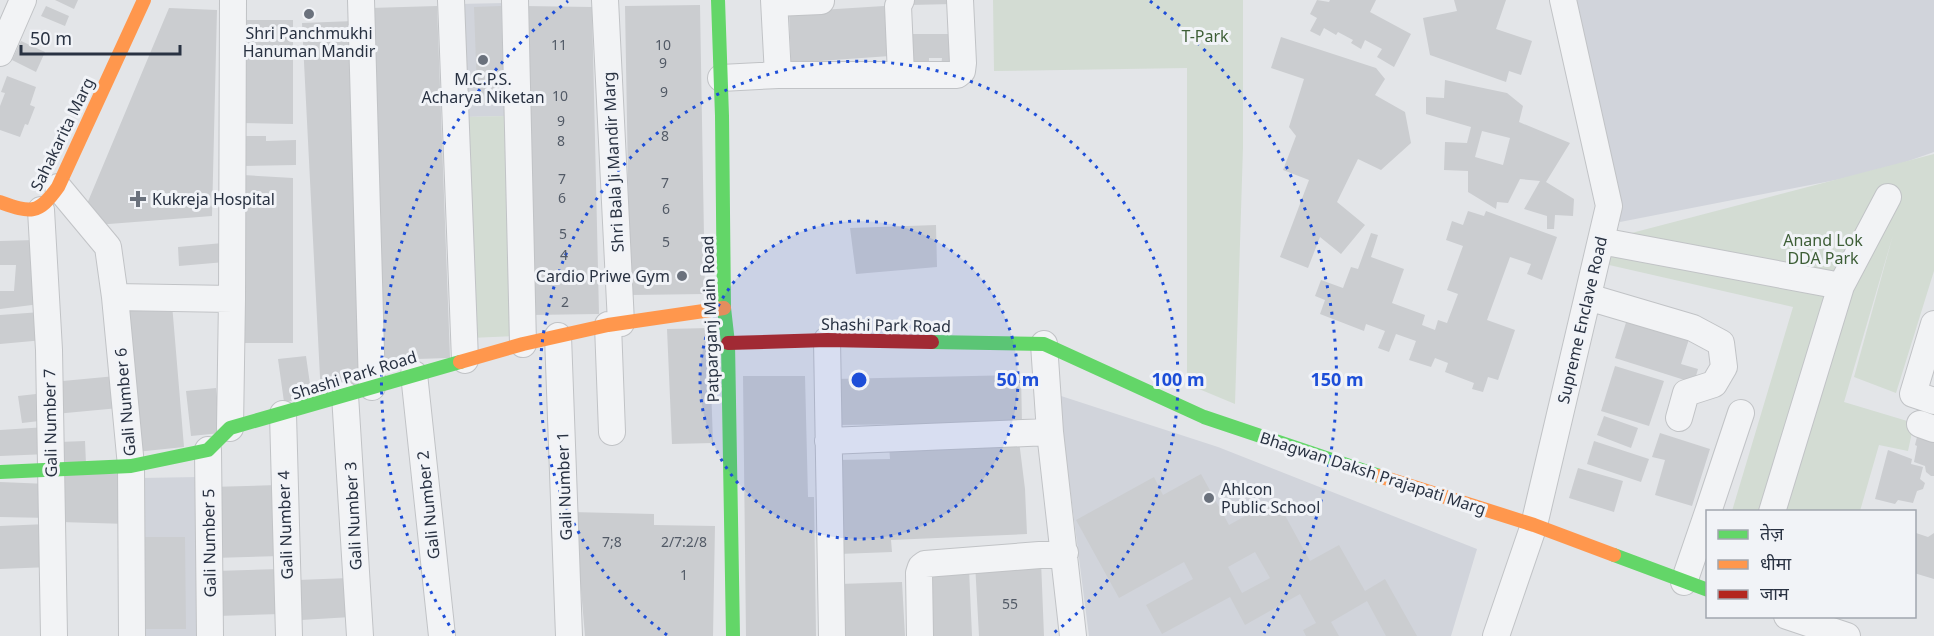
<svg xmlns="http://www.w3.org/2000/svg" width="1934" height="636" font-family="'Noto Sans','Noto Sans Devanagari',sans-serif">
<rect width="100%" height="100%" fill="#e3e5e8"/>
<path fill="#d1d4db" d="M1570,0H1934V152L1877,172L1620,222Z
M504,3L507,116L463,117L459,4Z
M1058,395L1218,447L1477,549L1451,636H1089Z
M199,477L201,636H141L140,478Z"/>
<path fill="#d3dcd3" d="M993,0H1243V147L1235,404L1187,384V68L994,71Z
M507,116L514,336L470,338L463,117Z
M1934,154V271L1896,393L1854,377L1893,235L1844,402L1914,423L1908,451L1879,445L1860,511H1732L1793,307L1596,262L1601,241Z"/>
<path fill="#cbcdd0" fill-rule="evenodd" d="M55,0H78L74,9Z
M910,0H952L953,4L910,5Z
M1317,0L1329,2L1330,0H1376L1370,12L1411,34L1394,67L1377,57L1382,49L1365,40L1361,49L1351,43L1353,40L1338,32L1336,35L1324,28L1320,36L1310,31L1317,18L1310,14Z
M1454,0H1506L1496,29L1532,41L1521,75L1509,71L1506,82L1430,55L1423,18L1457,11Z
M700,5L705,294L630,295L625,6Z
M46,6L69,16L65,26L41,16Z
M437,6L450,358L382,360L370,8Z
M501,6L504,104L467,105L466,91H477L474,7Z
M524,6L592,7L599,314L530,315Z
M884,6L890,56L791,63L789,12Z
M169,8L217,10L212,216L96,225L84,211Z
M238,20H293V124L238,123Z
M354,21L371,384L321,397L302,23Z
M910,34H957L956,67H941L942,58H929V67H910Z
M1281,37L1376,68L1385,79L1375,95L1405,112L1411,143L1381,170L1358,159L1337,202L1365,225L1341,254L1320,237L1308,268L1280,257L1309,180L1283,170L1296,136L1289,127L1304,79L1271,68Z
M21,41L45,52L36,72L12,60Z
M7,76L36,87L30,105L35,107L28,125L25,124L20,137L0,130V106L5,93L1,92Z
M1445,80L1507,93L1523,106L1519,122L1570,143L1546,182L1574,199L1573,216L1555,215L1554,229H1547V216L1524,209L1540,181L1520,179L1508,203L1497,202L1496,209L1468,192V171L1444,170L1445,142L1467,143L1471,127L1426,114V97L1444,98ZM1482,131L1510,138L1503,165L1475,157Z
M240,136H266V141L296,140V165L242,166Z
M243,175L293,178V343H239Z
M1468,211L1484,216L1486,211L1557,237L1542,280L1527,274L1531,264L1510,257L1487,320L1515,330L1498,380L1488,377L1483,392L1472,389L1474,383L1445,372L1448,363L1435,358L1431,367L1409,360L1416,341L1396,334L1389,352L1378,348L1385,331L1366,324L1364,331L1320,314L1325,300L1315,296L1321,280L1343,288L1351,267L1358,269L1371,233L1378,235L1371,257L1404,269L1392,303L1425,315L1422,325L1435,330L1438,320L1447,323L1458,294L1447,290L1463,246L1446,240L1452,221L1463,225Z
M936,225L937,267L856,274L850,228Z
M35,240L40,304L0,309V291H14L16,265H0V241Z
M223,243L225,262L179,266L178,247Z
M172,304L184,447L136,452L124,308Z
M41,312L44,340L0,344V315Z
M1628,316L1690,336L1681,364L1698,369L1694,383L1615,358Z
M709,328L713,443L672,444L667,329Z
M306,356L312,398L284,402L278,359Z
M1615,366L1664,381L1649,426L1601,411Z
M1021,375L1022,423L836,425L835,379Z
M116,376L119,408L55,414L52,382Z
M743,376H805L808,497H814L816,636H746Z
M216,388L221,433L191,436L186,391Z
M45,393L48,420L22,423L18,396Z
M1604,416L1638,428L1631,448L1597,435Z
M1920,425L1934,430V476H1931L1926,472L1925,466L1914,462L1917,446L1915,445Z
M47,427L48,454L0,456V430Z
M1660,433L1710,449L1692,506L1655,495L1665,460L1652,457Z
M85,441L86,464L60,465L59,442Z
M1019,441L1025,489L1027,534L891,540L892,552L839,554L837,460L890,459L889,445Z
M1594,441L1649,459L1641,482L1587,464Z
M1888,450L1912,459L1911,464L1923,467L1920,479L1925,483L1923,489L1917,491L1913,503L1898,500L1895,504L1875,499Z
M1578,468L1623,481L1614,512L1569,498Z
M61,473L129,474L128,524L60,522Z
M1201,474L1229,525L1276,499L1310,561L1339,545L1365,591L1385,579L1417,636H1386L1367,601L1331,622L1339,636H1306L1303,630L1316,623L1300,594L1245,625L1230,597L1162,634L1146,605L1193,579L1184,562L1119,598L1076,520L1154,477L1163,495ZM1255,552L1270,578L1242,593L1228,567Z
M0,482L48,484L50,518L0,517Z
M278,485L281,556L213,558L210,487Z
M571,512L654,514V525L715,526L713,636H585L581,589H571Z
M47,524L50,567L0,569V526Z
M1916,533L1928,537L1934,533V579L1914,573Z
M145,537H185L186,629H146Z
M1041,561L1044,636H979L975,563Z
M280,569L281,614L217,616L215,571Z
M969,569L972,636H928L926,571Z
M349,578L351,617L301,620L298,580Z
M902,582L905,636H841L839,584Z"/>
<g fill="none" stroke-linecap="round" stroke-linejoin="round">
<g stroke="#c1c3c6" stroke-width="28">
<path id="street" d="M361,0L372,387
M451,0L465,360
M515,0L523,344
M605,0L621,323
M774,0L778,75
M775,3L821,1
M0,53L23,0
M901,75L898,6L901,0
M721,78L778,75H957L962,71L963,63L960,0
M58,187L108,247L115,297L131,466L132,636
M41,210L49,350L54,636
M1601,241L1841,286
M115,297L232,299L233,0
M1588,297L1693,328L1721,343L1724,367L1714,384L1686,393L1679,418
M1934,324L1913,394L1934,401
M608,325L612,432
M558,336L569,636
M827,340L832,636
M1044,344L1050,432L1073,636
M414,374L442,636
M345,395L360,636
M283,414L289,636
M1920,424L1934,429
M230,428L232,299
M828,441L1050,432
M208,450L210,636
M1708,512L1741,413
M1772,512L1841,286L1888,197
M1684,582L1708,512
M1787,616L1847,636
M920,636L919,573L921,567L925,564L1065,553
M1496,636L1534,525L1609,206L1563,0"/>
</g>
<use href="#street" stroke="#f2f3f5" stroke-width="26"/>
<path stroke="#63d668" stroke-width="14" d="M718,0L722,116L724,308L728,343L733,636
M932,342L1044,344L1204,417L1379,476
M0,472L131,466L208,450L230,428L460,362
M1614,555L1708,590"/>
<path stroke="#ff974d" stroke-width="14" d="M0,202C31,213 38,215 58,187L144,0
M460,362L523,344L608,325L724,308
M1379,476L1534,525L1614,555"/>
<path stroke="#b3261e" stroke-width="14" d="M728,343L827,340L932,342"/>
</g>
<circle cx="859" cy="380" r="159" fill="#1d4ed8" fill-opacity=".12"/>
<g fill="none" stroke="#1d4ed8" stroke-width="3" stroke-dasharray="3 6">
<circle cx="859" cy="380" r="159"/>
<path d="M667 635A319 319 0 1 1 1051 635"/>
<path d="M454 633A478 478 0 0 1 568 1M1150 1A478 478 0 0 1 1264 633"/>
</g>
<g fill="#6a717c" stroke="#f1f3f7" stroke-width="2">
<circle cx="309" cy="14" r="6"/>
<circle cx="483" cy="60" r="6"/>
<path d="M135 190h6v6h6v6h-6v6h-6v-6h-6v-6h6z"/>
<circle cx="682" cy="276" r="6"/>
<circle cx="1209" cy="498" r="6"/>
</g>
<g text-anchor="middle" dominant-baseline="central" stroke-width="6" stroke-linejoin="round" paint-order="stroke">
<g font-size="14" fill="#525a66">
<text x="559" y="44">11</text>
<text x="663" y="44">10</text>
<text x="663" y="62">9</text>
<text x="664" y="91">9</text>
<text x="560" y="95">10</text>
<text x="561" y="120">9</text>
<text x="665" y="135">8</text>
<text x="561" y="140">8</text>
<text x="562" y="178">7</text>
<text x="665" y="182">7</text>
<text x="562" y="197">6</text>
<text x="666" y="208">6</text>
<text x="563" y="233">5</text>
<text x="666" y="241">5</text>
<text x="564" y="254">4</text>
<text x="565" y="301">2</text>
<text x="612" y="541">7;8</text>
<text x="684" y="541">2/7:2/8</text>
<text x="684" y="574">1</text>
<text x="1010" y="603">55</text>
</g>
<g font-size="16" fill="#293242" stroke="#f1f3f7">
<text x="309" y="33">Shri Panchmukhi<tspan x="309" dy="18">Hanuman Mandir</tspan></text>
<text x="483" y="79">M.C.P.S.<tspan x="483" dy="18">Acharya Niketan</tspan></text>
<text x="152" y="199" text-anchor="start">Kukreja Hospital</text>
<text x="670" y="276" text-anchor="end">Cardio Priwe Gym</text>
<text x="1221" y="489" text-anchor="start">Ahlcon<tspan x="1221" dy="18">Public School</tspan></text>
</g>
<g font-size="16" fill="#3d5e36" stroke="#f1f3f7">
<text x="1205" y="36">T-Park</text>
<text x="1823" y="240">Anand Lok<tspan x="1823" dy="18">DDA Park</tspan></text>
</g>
<g font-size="16" fill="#293242" stroke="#f1f3f7">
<text transform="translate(62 134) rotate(-64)">Sahakarita Marg</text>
<text transform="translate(613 162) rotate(-93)">Shri Bala Ji Mandir Marg</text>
<text transform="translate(710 319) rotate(-92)">Patparganj Main Road</text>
<text transform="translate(1582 320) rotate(-77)">Supreme Enclave Road</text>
<text transform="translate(886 325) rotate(1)">Shashi Park Road</text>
<text transform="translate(354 375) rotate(-17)">Shashi Park Road</text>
<text transform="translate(125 402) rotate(-95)">Gali Number 6</text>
<text transform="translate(50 423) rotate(-91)">Gali Number 7</text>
<text transform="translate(1373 473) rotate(18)">Bhagwan Daksh Prajapati Marg</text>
<text transform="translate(564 486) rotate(-92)">Gali Number 1</text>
<text transform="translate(428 505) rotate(-96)">Gali Number 2</text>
<text transform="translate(353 516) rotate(-93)">Gali Number 3</text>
<text transform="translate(285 525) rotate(-92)">Gali Number 4</text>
<text transform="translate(209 543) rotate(-91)">Gali Number 5</text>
</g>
</g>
<circle cx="859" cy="380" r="9" fill="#1d4ed8" stroke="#f1f3f7" stroke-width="3"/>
<g font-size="18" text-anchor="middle" font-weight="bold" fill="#1d4ed8" stroke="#f1f3f7" stroke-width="6" stroke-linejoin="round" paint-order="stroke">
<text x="1018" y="386">50 m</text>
<text x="1178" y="386">100 m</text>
<text x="1337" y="386">150 m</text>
</g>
<rect x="1706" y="510" width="210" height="108" fill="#f1f3f7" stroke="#a1a6af" stroke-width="1.5"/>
<rect x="1718" y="530" width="30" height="9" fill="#63d668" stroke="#a1a6af" stroke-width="1.5"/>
<text x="1760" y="540" font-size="18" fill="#293242">तेज़</text>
<rect x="1718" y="560" width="30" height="9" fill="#ff974d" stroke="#a1a6af" stroke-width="1.5"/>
<text x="1760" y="570" font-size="18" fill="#293242">धीमा</text>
<rect x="1718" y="590" width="30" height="9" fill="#b3261e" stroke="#a1a6af" stroke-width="1.5"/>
<text x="1760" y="600" font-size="18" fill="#293242">जाम</text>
<path d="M21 45v9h159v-9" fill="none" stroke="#293242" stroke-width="3"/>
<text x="30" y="45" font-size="18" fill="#293242" stroke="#f1f3f7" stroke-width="4.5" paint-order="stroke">50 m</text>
</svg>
